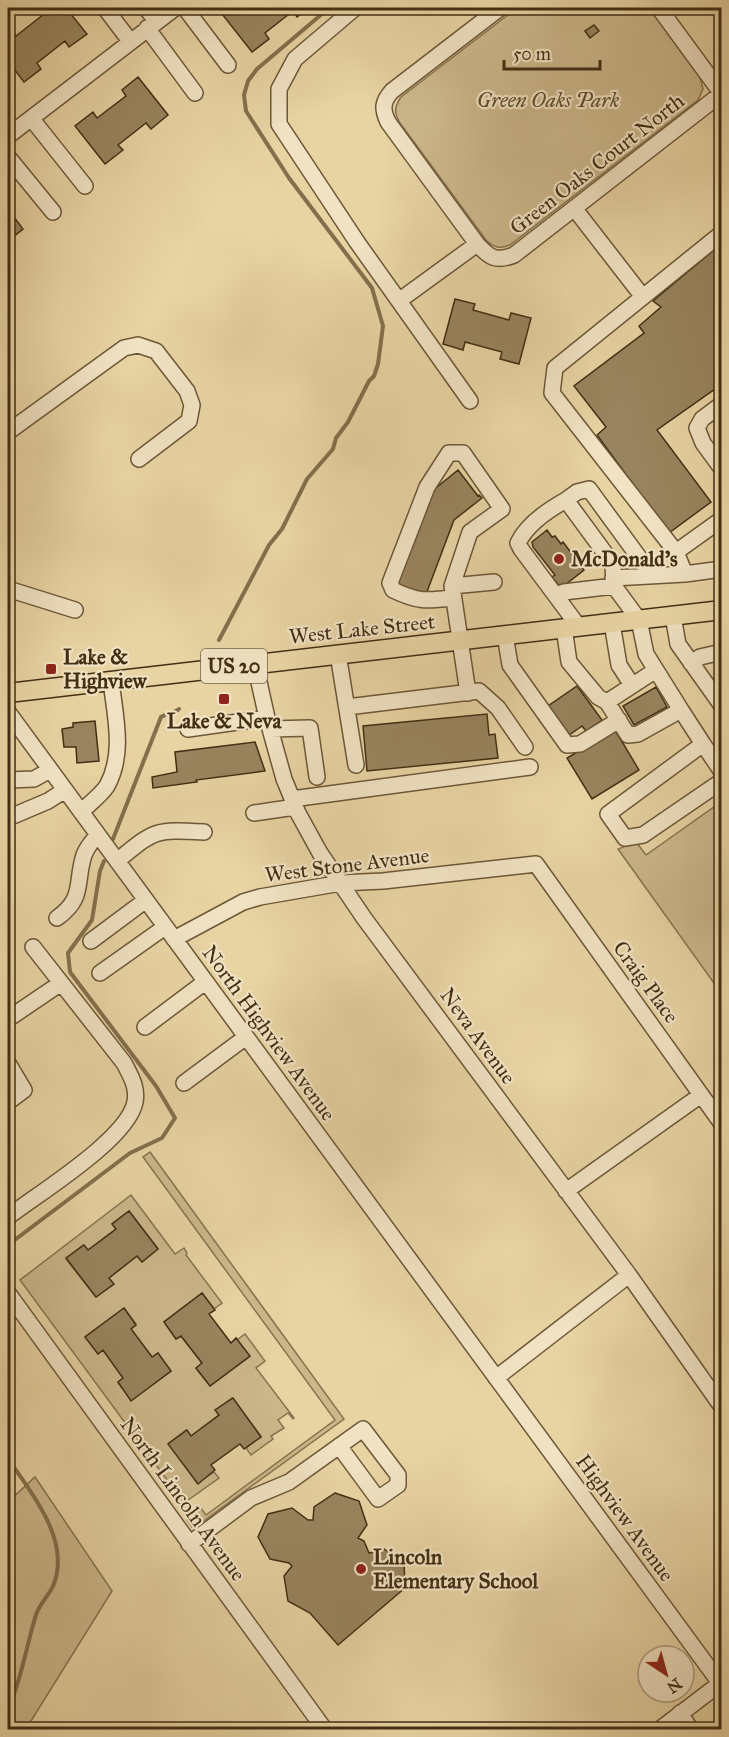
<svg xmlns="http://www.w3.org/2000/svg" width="729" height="1737" font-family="'IM FELL Great Primer',serif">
<rect width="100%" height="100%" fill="#e8d3a3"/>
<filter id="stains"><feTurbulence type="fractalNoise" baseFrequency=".00333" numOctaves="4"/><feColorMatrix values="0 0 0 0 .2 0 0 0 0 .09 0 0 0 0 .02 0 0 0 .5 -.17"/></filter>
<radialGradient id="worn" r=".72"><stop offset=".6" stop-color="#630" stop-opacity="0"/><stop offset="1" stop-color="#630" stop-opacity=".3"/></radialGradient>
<path fill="#ccb78b" stroke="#87724f" stroke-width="1.5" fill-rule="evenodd" d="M517,8H649L700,77L703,89L698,100L510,245C500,249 494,248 486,240L400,123C394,113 394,107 401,97Z
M721,802V993L618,849L636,842L646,855Z
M150,1152L344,1419L198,1525L192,1527L187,1520L192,1512L200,1507L206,1515L335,1420L143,1157Z
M131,1195L175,1254L184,1248L187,1253L186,1255L222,1303L214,1309L202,1293L164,1322L176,1339L181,1336L202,1363L196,1368L210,1386L249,1357L237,1340L245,1334L265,1361L256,1368L294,1418L293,1419L288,1413L278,1420L284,1428L271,1436L273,1439L251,1455L246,1448L261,1436L232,1398L216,1410L219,1415L191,1436L186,1430L169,1443L197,1483L214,1472L219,1478L184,1503L20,1280ZM129,1211L158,1249L142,1262L137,1256L109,1278L113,1284L96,1297L66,1259L83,1245L88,1250L116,1229L112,1224ZM124,1308L136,1324L131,1329L152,1357L158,1353L171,1371L131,1400L118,1383L123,1378L103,1350L98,1354L85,1337Z
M35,1477L112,1591L26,1729H8V1502Z"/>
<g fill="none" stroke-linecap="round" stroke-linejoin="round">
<path stroke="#846f4c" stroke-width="4" d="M219,640L269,545L282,529L307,479L333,449L336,438L348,422L369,381L374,376L378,364L383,326L372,288L289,178L246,111L244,95L248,81L257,69L329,8
M113,839L161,717C167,713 173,714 179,709
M8,1245L130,1153L162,1138L175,1118L156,1086L70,972L68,953L92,920L100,871L104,861
M8,1459C32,1493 72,1542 53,1586C48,1597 38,1605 35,1618C26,1648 21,1681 8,1710"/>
</g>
<path fill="#98845e" stroke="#422e13" stroke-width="1.5" d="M42,8H66L87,34L69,47L65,41L37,63L41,69L24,82L8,61V33L11,31L16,36L44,14L40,9Z
M230,8H309L297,17L293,11L265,33L269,39L252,52L222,14Z
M594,25L599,31L590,38L585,31Z
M138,77L168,115L151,129L146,123L118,145L123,150L105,164L75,126L93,112L97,118L126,96L122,90Z
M8,209L23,229L8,241Z
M722,243V384L657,430L711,502L669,533L597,435L606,427L574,386L644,333L639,326L661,307L653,301Z
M455,299L475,304L473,310L509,320L511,313L531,318L519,364L500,359L502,352L465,342L463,350L443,344Z
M458,470L478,496L479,495L482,498L454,520L425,597L396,585L431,492Z
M547,530L552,537L555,536L561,544L563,542L584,570L561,588L552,577L555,575L533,547L532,542Z
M577,686L602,720L586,731L582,726L568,736L548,706Z
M656,687L667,707L634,725L623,706Z
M487,714L489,735L495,734L498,758L367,771L363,726Z
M95,721L99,761L77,763L76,747H64L62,729L73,727V723Z
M615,730L639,770L592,799L567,758Z
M255,742L265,771L196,780L197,782L153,788L152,777L177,772L175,752Z
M129,1211L158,1249L142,1262L137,1256L109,1278L114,1284L96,1297L66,1258L84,1245L88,1250L116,1229L112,1224Z
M202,1293L215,1310L209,1314L231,1343L236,1338L250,1356L210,1386L196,1368L202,1363L181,1336L176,1339L164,1322Z
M124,1308L136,1325L131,1329L152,1357L158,1353L171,1371L131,1401L118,1382L123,1378L103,1350L98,1354L85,1337Z
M233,1398L261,1437L244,1449L240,1444L211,1465L215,1470L198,1484L168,1444L187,1430L191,1436L219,1415L215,1410Z
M335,1493L359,1501L367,1525L358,1538L364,1541L369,1553L384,1549L404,1563L405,1588L338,1645L310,1613L288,1601L284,1576L292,1566L289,1563L270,1559L258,1537L268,1514L292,1508L308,1520H313L314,1507Z"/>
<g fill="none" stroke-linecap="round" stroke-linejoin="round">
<g stroke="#6c5737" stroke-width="18">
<path id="minor" d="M105,8L130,41
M146,8L156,21
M185,8L228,65
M355,8L295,59L279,89V124L357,242L470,401
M500,8L392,91C382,102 382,109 388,122L477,244C490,258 496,262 514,255L721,94
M659,8L722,94
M147,28L195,93
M31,118L85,186
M8,136L175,8
M8,157L53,212
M574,208L643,297
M400,300L477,244
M722,404L702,419L697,428L703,443L722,469
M8,432L124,348L138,345L156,351L187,391L192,405L189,421L139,459
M566,500L577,492L589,489L646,567V576
M676,552L552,393L555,368L722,233
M685,574L722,569
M613,578L685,574L676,552L722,519
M452,586L494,582
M8,589L75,610
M556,595L564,592L614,586
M453,598C426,601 418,602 393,590L390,583L427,487L449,453H463L502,509L470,532L452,586L468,693
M673,616L678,644L722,706
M612,623L619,665L632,685
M564,628L569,662L598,697L607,702L628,735L638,734L681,710L646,654L639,620L614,586L613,564L566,500C548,510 527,524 518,543L521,549L579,627
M505,635L510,665L567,745L580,744L619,720
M338,654L356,765
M691,663L700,657L722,652
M255,664L267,718L284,779L298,813L320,853L364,918L629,1275L722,1407
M607,702L656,670
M347,707L479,691L498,708L525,747
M681,710L703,744
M8,712L720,1683
M188,729L267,718
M270,729L310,728L317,777
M722,772L703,744L608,814L625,838L643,835L722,781
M8,780L34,779L50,770
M292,799L530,767
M81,812C89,804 101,795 107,786C125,753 115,716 111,681
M254,813L295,807
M8,818L48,801L65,790
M117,861C155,830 154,829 204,832
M57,918C85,898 75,883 84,855C87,847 92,841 98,835
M174,939L243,902L260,897L341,883L383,881L536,864L722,1124
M91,941L146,900
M100,973L165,927
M8,1019L61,983
M145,1027L205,982
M8,1063L24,1090L8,1102
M184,1083L246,1037
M566,1191L701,1095
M8,1217C39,1193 128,1139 135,1102C138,1087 130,1075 124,1063L33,947
M8,1293L325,1730
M496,1378L629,1275
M189,1544L251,1498L289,1482L363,1429L398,1475V1485L378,1499L339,1446
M680,1713L691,1730
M659,1730L722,1682"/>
</g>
<g stroke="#422e13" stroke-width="21">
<path id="major" d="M8,693L722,610"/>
</g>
<use href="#minor" stroke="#f0e2c3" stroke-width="15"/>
<use href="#major" stroke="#e8d3a3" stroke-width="18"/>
</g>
<g fill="#8f2418" stroke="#f0e2c3" stroke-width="2">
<circle cx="559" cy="559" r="6"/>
<rect x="45" y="663" width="12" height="12" rx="3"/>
<rect x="218" y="693" width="12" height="12" rx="3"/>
<circle cx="361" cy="1569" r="6"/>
</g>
<g text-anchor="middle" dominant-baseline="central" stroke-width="4.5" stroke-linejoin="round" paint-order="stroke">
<rect fill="#f0e2c3" stroke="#766448" stroke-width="1.5" x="201" y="649" width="66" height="34" rx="4.5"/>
<g font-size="20" font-weight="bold" fill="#422e13">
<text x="234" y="666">US 20</text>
</g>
<g font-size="21" font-style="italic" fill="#5e492b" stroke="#f0e2c3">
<text x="548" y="100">Green Oaks Park</text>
</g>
<g font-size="21" fill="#422e13" stroke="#f0e2c3">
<text transform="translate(597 164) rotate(-38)">Green Oaks Court North</text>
<text transform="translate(362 629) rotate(-6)">West Lake Street</text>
<text transform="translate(347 865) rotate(-7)">West Stone Avenue</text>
<text transform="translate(646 982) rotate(54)">Craig Place</text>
<text transform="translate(269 1033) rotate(54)">North Highview Avenue</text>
<text transform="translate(478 1036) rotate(54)">Neva Avenue</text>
<text transform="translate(183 1499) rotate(54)">North Lincoln Avenue</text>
<text transform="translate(625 1518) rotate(54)">Highview Avenue</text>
</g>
<g font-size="21" font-weight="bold" fill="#422e13" stroke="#f0e2c3" text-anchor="start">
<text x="571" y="559">McDonald's</text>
<text x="63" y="657">Lake &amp;<tspan x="63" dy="24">Highview</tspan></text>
<text x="224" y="721" text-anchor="middle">Lake &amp; Neva</text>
<text x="373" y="1557">Lincoln<tspan x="373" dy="24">Elementary School</tspan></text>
</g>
</g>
<rect width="729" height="1737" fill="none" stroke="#e8d3a3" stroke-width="30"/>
<rect x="9" y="9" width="711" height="1719" fill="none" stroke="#422e13" stroke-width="3"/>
<rect x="15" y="15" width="699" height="1707" fill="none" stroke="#422e13" stroke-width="1.5"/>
<g transform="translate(666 1674) rotate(144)"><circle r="28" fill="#f0e2c3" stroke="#aa9a7d" stroke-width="1.5"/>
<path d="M0-4.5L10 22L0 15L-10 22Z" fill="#8f2418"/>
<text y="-9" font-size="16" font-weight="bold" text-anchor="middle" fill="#422e13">N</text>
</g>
<path d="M504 60v9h96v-9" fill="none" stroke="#422e13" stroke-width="3"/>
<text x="513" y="60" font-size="18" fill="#422e13" stroke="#f0e2c3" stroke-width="4.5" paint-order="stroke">50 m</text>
<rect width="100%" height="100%" filter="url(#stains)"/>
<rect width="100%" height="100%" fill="url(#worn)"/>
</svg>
